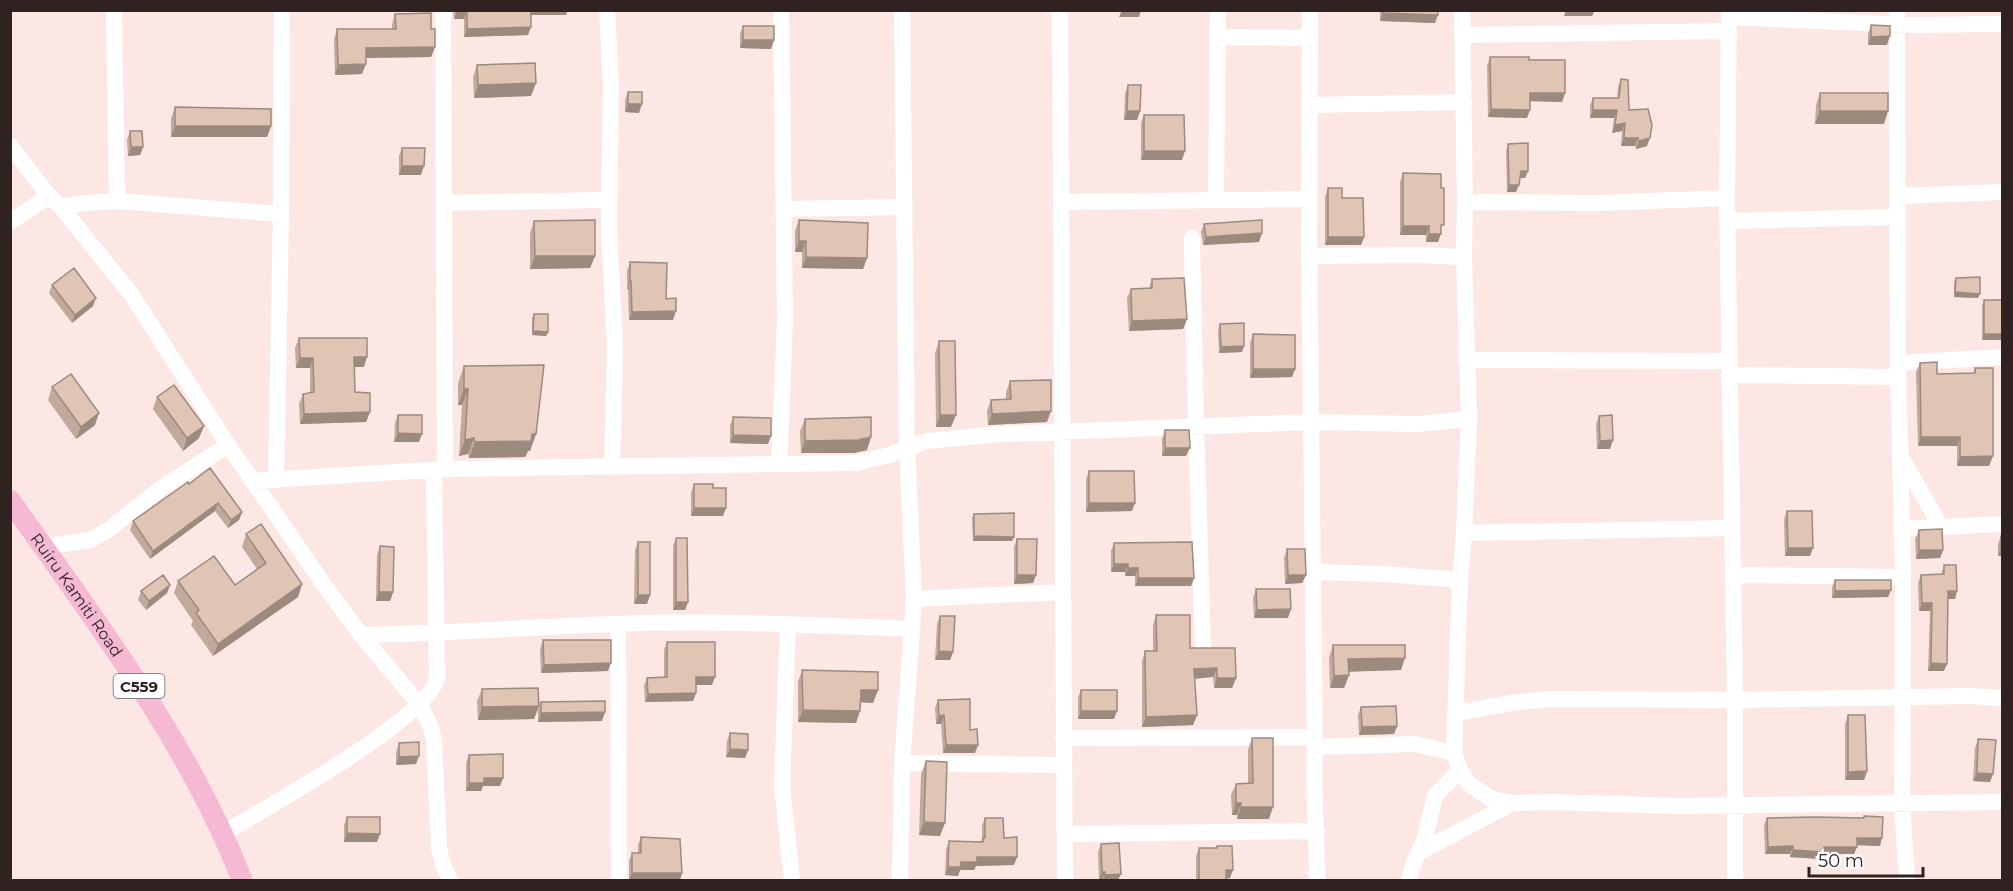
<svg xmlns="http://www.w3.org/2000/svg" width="2013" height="891" font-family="Montserrat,sans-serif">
<rect width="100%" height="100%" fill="#fce7e5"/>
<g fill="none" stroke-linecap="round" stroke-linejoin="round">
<path stroke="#fff" stroke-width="16" d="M114,10L117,201
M443,10L445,469
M607,10L611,84L609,229L615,348L612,466
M902,10L907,447L914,599L912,629
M1060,10C1063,301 1062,590 1065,880
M1310,10L1309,256L1315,747C1313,792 1317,836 1317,880
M1462,10L1465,202L1464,257L1469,419L1464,533L1460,580L1454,753L1460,770L1469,784L1492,799L1513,803L1551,802L1680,806L2002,802
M1729,10L1727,198L1735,700V880
M1897,10L1898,363L1903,577L1902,803L1907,880
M1729,17L1911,25L2002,24
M1463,35L1728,31
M1218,37L1310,38
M1311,105L1464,102
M10,145L49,196L61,207L131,294L228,445L327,589L361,635L419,704L430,725L434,740L439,848L443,865L450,880
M1898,196L2002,192
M1216,200L1218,10
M1062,202L1310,199
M1465,202L1598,203L1727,198
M444,203L609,200
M61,207L86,203L117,201L281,214L276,480
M784,209L905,207
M281,214L282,10
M1727,221L1898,217
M10,222L49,196
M1192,238L1196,425L1203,646
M1309,256L1418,255L1464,257
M1466,360L1729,361
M1898,363L2002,357
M1729,375L1898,377
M1901,457L1941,527
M779,464L785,320L781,10
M252,481L445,469L855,463L886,456L927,441L1001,434L1311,422L1418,424L1469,419
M1901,529L2002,524
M1464,533L1732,528
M43,547L90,540L108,530L160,489L228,445
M1313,572L1384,574L1460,580
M1733,575L1903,577
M914,599L1063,592
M618,624L619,880
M788,624L782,786L792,880
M361,635C446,633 531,627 616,624C715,620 814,625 912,629L902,763L900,880
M1455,713L1518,702L1550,699L1735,700L1970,696L2002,698
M1063,738L1315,737
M1315,747L1414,744L1454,753
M902,763L1064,765
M224,833C267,807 423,722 437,679L434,469
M1065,834L1317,831
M1418,853L1513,803
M1409,880L1414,862L1424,841L1435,796L1460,770"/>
<path stroke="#f6b9d4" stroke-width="21" id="s1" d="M10,500C96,622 188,741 242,880"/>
</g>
<path fill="#c1a99b" d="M453,10H568L566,15H531L528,35L464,37V19H454Z
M1380,10H1438L1435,23L1380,21Z
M395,14L431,29L435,47L431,57L366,58L362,74L335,75L334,39L337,29H392V24Z
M1871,25L1887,45H1868V34Z
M743,26L774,40L771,49L740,48V34Z
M1490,57L1529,60L1565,93L1562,102L1530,101L1527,118L1488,117L1487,66Z
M477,65L531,96L474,98L473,77Z
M1621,79L1629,110L1647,146L1636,149L1635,146H1621L1622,131L1612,133L1614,118H1590V106L1593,98H1617L1618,87Z
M1128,85L1140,111L1137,120H1124L1125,93Z
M628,92L639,113L625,112V100Z
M1820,93L1884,124H1815L1816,105Z
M175,107L271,126L267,137H171V118Z
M1144,115L1182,160H1141V123Z
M130,131L143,147L140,155L128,156L127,140Z
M1508,144L1528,171L1525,178H1520L1516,192H1507L1506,151Z
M402,148L421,175H399V156Z
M1403,173L1441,231L1438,242H1426V235H1400V182Z
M1328,188L1342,198L1364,237L1361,245H1325V196Z
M799,220L867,258L863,269L802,268V252H795V231Z
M534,221L595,256L590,268L530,269V233Z
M1204,224L1259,242L1203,245L1201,232Z
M630,262L673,320H629L628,289H627V271Z
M1956,278L1978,298L1954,297V282Z
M1152,279L1187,319L1183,329L1129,331L1127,298L1131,289L1149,288Z
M52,285L93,306L72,323L49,293Z
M1984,300H2002V340H1982V306Z
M534,314L548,332L546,336L532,335V318Z
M1220,324L1242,352L1219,353L1218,331Z
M1253,334L1295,369L1292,377L1250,378V343Z
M299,338L364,367H355V392L370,412L366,422L300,424L299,404L303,394L310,393V368H296L295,348Z
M939,341L951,427H936L935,353Z
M1920,363L1937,374L1973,373L1975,368L1989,466H1957V446H1918L1916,372Z
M464,366L536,434L530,451H528L525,457L469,458L468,454L459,456L462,405H458V383Z
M1010,381L1047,422L988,425L987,411L991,400L1006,399V392Z
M52,387L95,425L76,439L48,400Z
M157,397L199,438L183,451L153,409Z
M398,415L419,442H394L395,423Z
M1599,416L1610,449H1597L1596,424Z
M733,417L768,444L730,443V426Z
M805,419L867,450L854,453H801L800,431Z
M1165,430L1186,456H1162V439Z
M1089,471L1132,511L1086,512V479Z
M189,484L242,512L239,520L228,528L215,511L150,559L130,530L133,521Z
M694,484L713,488L723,516H691V493Z
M1787,511L1810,556H1785L1784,519Z
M974,514L1012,541H973L972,518Z
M1919,530L1943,550L1940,558L1916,559L1915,539Z
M246,534L302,584L298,597L213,656L191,625L193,621L174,593L178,581L235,585L257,569L242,547Z
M2001,536L2002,556H1998V544Z
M676,538L688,602L685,610H673V546Z
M1017,539L1036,575L1033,583L1014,584V547Z
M638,542L650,595L647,604H634L635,550Z
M1114,543L1194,578L1191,586H1135V576H1125V572H1111V551Z
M380,546L393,592L390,601H376L377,555Z
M1287,549L1306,575L1302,583L1285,584L1284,558Z
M1944,565L1957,591L1955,599H1948L1944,671H1928L1930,611H1919L1918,583L1921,575L1941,574Z
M1835,580L1891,590L1888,597L1832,598V587Z
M170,585L167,593L146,610L138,600L141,591Z
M1256,589L1288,618H1254L1253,598Z
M1156,615L1190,648L1236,678L1232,688H1214L1213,677L1194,679L1197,715L1193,725L1142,727V661L1145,651H1153V625Z
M940,616L953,652L950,660H935L937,624Z
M543,640L608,671L541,673L540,649Z
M667,642L712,685H696V693L693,701L645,702L644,685L647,678L664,677V650Z
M1333,645L1401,670L1348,671L1349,675L1344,688H1330L1329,658Z
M802,670L878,690L873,703L860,702L856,723L798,722V682Z
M482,689L539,706L534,719L478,720L477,701Z
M1081,690L1114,719H1078V698Z
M938,700L970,730L975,753H943L941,724H936L935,708Z
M541,702L602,721L538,722V710Z
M1361,707L1397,726L1394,734L1359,735L1358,715Z
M1848,715L1867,771L1864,780H1845V724Z
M730,733L748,750L745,758L726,757L727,741Z
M1252,738L1269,819H1237V815H1232L1231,795L1236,784L1248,783V750Z
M1978,739L1990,782L1973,781L1975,748Z
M399,743L416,764L396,765V752Z
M469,755L503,778L500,786H483L481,791H466V763Z
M926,761L940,836L919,835L921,774Z
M1864,816L1880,846L1857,845L1854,854H1823L1821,859L1790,857V854H1765L1764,825L1767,818H1863Z
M347,817L377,842H344V825Z
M985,818L1004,838L1014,865L976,866L974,870H960L958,876L945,875L946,849L949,841L981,842L982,839V826Z
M641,837L682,873L680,880H629V861L632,853H638V845Z
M1101,844L1118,880H1099L1098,852Z
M1217,846L1230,878L1226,879V880H1196V856L1199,848H1216Z"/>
<path fill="#9d8a7e" d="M530,10H568L566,15H528Z
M1122,10H1141L1139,17H1119Z
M1566,10H1595L1592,16H1564Z
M457,11H467L464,19H454Z
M1383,13L1438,15L1435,23L1380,21Z
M531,27L528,35L464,37L467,29Z
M1890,36L1887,45H1868L1871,37Z
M743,40H774L771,49L740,48Z
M435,47L431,57L362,58L366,48Z
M366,64L362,74L335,75L338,65Z
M536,83L531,96L474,98L478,85Z
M1530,93H1565L1562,102L1527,101Z
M628,104H642L639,113L625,112Z
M1491,109L1530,110L1527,118L1488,117Z
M1593,110H1617L1614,118H1590Z
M1127,111H1140L1137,120H1124Z
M1820,111H1888L1884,124H1815Z
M1625,123L1622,131L1612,133L1615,125Z
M175,126H271L267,137H171Z
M1624,138H1638L1635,146H1621Z
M1650,138L1647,146L1636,149L1639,141Z
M131,147H143L140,155L128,156Z
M1144,151H1185L1182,160H1141Z
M402,166H424L421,175H399Z
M1521,171H1528L1525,178H1518Z
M1509,185H1519L1516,192H1507Z
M1403,226H1429L1426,235H1400Z
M1262,233L1259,242L1203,245L1206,237Z
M1429,234H1441L1438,242H1426Z
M1328,237H1364L1361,245H1325Z
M799,241H806L802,252H795Z
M535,256H595L590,268L530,269Z
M806,257L867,258L863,269L802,268Z
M630,281H631L628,289H627Z
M1955,292L1980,294L1978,298L1954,297Z
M96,298L93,306L72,323L75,315Z
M676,311L673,320H629L632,312Z
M1187,319L1183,329L1129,331L1132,321Z
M533,331L548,332L546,336L532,335Z
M1984,334H2002V340H1982Z
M1244,346L1242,352L1219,353L1221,347Z
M354,357H367L364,367H351Z
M300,358H313L310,368H296Z
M1253,369H1295L1292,377L1250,378Z
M464,389H468L462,405H458Z
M1051,411L1047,422L988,425L992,414Z
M370,412L366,422L300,424L304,414Z
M99,413L95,425L76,439L81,427Z
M940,415H956L951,427H936Z
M204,426L199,438L183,451L187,438Z
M398,433L422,434L419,442H394Z
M532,434H536L530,451H528L525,457L469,458L475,442Z
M733,435L771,436L768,444L730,443Z
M871,437L867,450L854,453H801L805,441Z
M1921,437H1960L1957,446H1918Z
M474,438L468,454L459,456L465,440Z
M1613,440L1610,449H1597L1600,441Z
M1165,448H1190L1186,456H1162Z
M1993,456L1989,466H1957L1960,457Z
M218,503L215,511L150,559L153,551Z
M1089,503H1135L1132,511L1086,512Z
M694,508H726L723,516H691Z
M242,512L239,520L228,528L231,520Z
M974,536L1014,537L1012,541H973Z
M2001,547H2002V556H1998Z
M1788,548H1813L1810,556H1785Z
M1919,550H1943L1940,558L1916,559Z
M1114,564H1128L1125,572H1111Z
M1128,568H1138L1135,576H1125Z
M1017,575H1036L1033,583L1014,584Z
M1288,575H1306L1302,583L1285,584Z
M1138,578H1194L1191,586H1135Z
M302,584L298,597L213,656L218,644Z
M170,585L167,593L146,610L149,601Z
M1891,590L1888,597L1832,598L1835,591Z
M1948,591H1957L1955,599H1945Z
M379,592H393L390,601H376Z
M638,595H650L647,604H634Z
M676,602H688L685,610H673Z
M1922,603H1932L1930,611H1919Z
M1291,609L1288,618H1254L1257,610Z
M939,651L953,652L950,660H935Z
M1405,658L1401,670L1343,672L1348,659Z
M611,663L608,671L541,673L544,665Z
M1931,663L1947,664L1944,671H1928Z
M1217,668L1213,677L1190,679L1194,669Z
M1349,675L1344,688H1330L1334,676Z
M696,677H715L712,685H693Z
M1217,678H1236L1232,688H1214Z
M861,690H878L873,703L856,702Z
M696,693L693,701L645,702L648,694Z
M539,706L534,719L478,720L482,707Z
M803,710L860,711L856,723L798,722Z
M1081,711H1117L1114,719H1078Z
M605,712L602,721L538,722L541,713Z
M944,715L941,724H936L939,716Z
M1197,715L1193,725L1142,727L1146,717Z
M1397,726L1394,734L1359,735L1362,727Z
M946,745H978L975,753H943Z
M730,749L748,750L745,758L726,757Z
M419,756L416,764L396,765L399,757Z
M1867,771L1864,780H1845L1848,772Z
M1977,773L1993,774L1990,782L1973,781Z
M484,778H503L500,786H483L481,791H466L469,783Z
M1236,803H1241L1237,815H1232Z
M1241,807H1273L1269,819H1237Z
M924,822L945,823L940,836L919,835Z
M347,833L380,834L377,842H344Z
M1857,838H1882L1880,846L1854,845Z
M1793,846L1790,854H1765L1768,847Z
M1824,847H1857L1854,854H1823L1821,859L1790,857L1793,850Z
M977,857H1017L1014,865L976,866L974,870H960L958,876L945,875L948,867L961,862Z
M1226,870H1233L1230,878L1223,879Z
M1102,872H1105L1102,880H1099Z
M632,873H682L680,880H629Z
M1121,874L1118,880H1103L1105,875Z"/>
<path fill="#e0c5b4" stroke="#9d8a7e" stroke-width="1.5" d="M457,10H531V27L467,29V11Z
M1383,10H1438V15L1383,13Z
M431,13V29H435V47L366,48V64L338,65L337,29H396L395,14Z
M1871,25L1890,26V36L1871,37Z
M743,26H774V40H743Z
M1490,57H1529V60H1565V93H1530V110L1491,109Z
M535,63L536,83L478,85L477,65Z
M1621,79L1628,80L1629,110L1648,109L1652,125L1650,138L1639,141L1638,138H1624L1625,123L1615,125L1617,110H1593V98H1619Z
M1128,85H1141L1140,111H1127Z
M628,92H642V104H628Z
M1820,93H1888V111H1820Z
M175,107L271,109V126H175Z
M1144,115H1184L1185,151H1144Z
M130,131H142L143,147H131Z
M1528,143V171H1521L1519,185H1509L1508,144Z
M402,148H425L424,166H402Z
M1403,173L1441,174V188H1444V225H1441V234H1429V226H1403Z
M1328,188H1342V198H1363L1364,237H1328Z
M595,220V256H535L534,221Z
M799,220L868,223L867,258L806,257V241H799Z
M1262,220V233L1206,237L1204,224Z
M630,262L667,263L666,299L676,298V311L632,312L631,281H630Z
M74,268L96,298L75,315L52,285Z
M1980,277V294L1955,292L1956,278Z
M1184,278L1187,319L1132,321L1131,289L1152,288V279Z
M1984,300H2002V334H1984Z
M534,314H548V332L533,331Z
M1244,323V346L1221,347L1220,324Z
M1253,334L1295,335V369H1253Z
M299,338H367V357H354L355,392L370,393V412L304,414L303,394L314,392L313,358H300Z
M939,341H955L956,415H940Z
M1937,362V374L1975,373V368H1993V456L1960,457V437H1921L1920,363Z
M544,365L536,434H532L531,441L475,442L474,438L465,440L468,389H464V366Z
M71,374L99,413L81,427L52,387Z
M1051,380V411L992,414L991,400L1011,399L1010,381Z
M174,385L204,426L187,438L157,397Z
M398,415H422V434L398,433Z
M1612,415L1613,440L1600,441L1599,416Z
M733,417L771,418V436L733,435Z
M871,417V437L858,440L805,441V419Z
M1165,430H1189L1190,448H1165Z
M210,468L242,512L231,520L218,503L153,551L133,521L188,482L189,484Z
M1089,471H1134L1135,503H1089Z
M694,484H713V488H726V508H694Z
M1787,511H1812L1813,548H1788Z
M1014,513V537L974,536V514Z
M261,524L302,584L218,644L196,613L199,610L178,581L214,556L235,585L266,563L246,534Z
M1942,529L1943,550H1919V530Z
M2002,535V547H2001V536Z
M676,538H687L688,602H676Z
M1017,539H1037L1036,575H1017Z
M638,542H650V595H638Z
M1192,542L1194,578H1138V568H1128V564H1114V543Z
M380,546L394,547L393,592H379Z
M1287,549H1305L1306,575H1288Z
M1944,565H1956L1957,591H1948L1947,664L1931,663L1932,603H1922L1921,575L1944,574Z
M163,575L170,585L149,601L141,591Z
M1835,580H1891V590L1835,591Z
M1256,589H1290L1291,609L1257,610Z
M1156,615H1190V648H1235L1236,678H1217V668L1194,669L1197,715L1146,717L1145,651H1157Z
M940,616H955L953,652L939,651Z
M543,640H611V663L544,665Z
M667,642H715V677H696V693L648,694L647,678L667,677Z
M1333,645H1405V658L1348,659L1349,675L1334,676Z
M802,670L878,672V690H861L860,711L803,710Z
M538,688L539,706L482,707V689Z
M1081,690H1117V711H1081Z
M970,699V730L977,729L978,745H946L944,715L939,716L938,700Z
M605,701V712L541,713V702Z
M1396,706L1397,726L1362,727L1361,707Z
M1848,715H1865L1867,771L1848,772Z
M730,733L748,734V750L730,749Z
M1252,738H1273V807H1241V803H1236V784L1253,783Z
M1978,739L1996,740L1993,774L1977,773Z
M419,742V756L399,757V743Z
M503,754V778H484V783H469V755Z
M926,761L947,762L945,823L924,822Z
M1864,816L1883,817L1882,838H1857V847H1824V852L1793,850V846L1768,847L1767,818L1816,817L1864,818Z
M347,817H380V834L347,833Z
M985,818H1003L1004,838L1017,837V857H977V862H961V867H948L949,841L983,842V838H985Z
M641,837L680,839L682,873H632V853H641Z
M1119,843L1121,874L1105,875V872H1102L1101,844Z
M1217,846H1232L1233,870H1226V880H1199V848H1217Z"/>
<g text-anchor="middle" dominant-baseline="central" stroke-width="5" stroke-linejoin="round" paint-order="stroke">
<rect fill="#fff" stroke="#6d6464" stroke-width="1.5" x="113.5" y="674" width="51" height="24" rx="4.5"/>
<g font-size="15" font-weight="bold" fill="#2f2221">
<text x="139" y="686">C559</text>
</g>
<g font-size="16" fill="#2f2221" stroke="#fff">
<text stroke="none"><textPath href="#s1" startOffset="116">Ruiru Kamiti Road</textPath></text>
</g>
</g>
<rect width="2013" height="891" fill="none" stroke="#2f2221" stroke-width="24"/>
<path d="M1809 867v9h114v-9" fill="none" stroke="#2f2221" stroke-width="3"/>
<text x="1818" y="867" font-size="18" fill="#2f2221" stroke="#ffffff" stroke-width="4.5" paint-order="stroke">50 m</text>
</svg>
